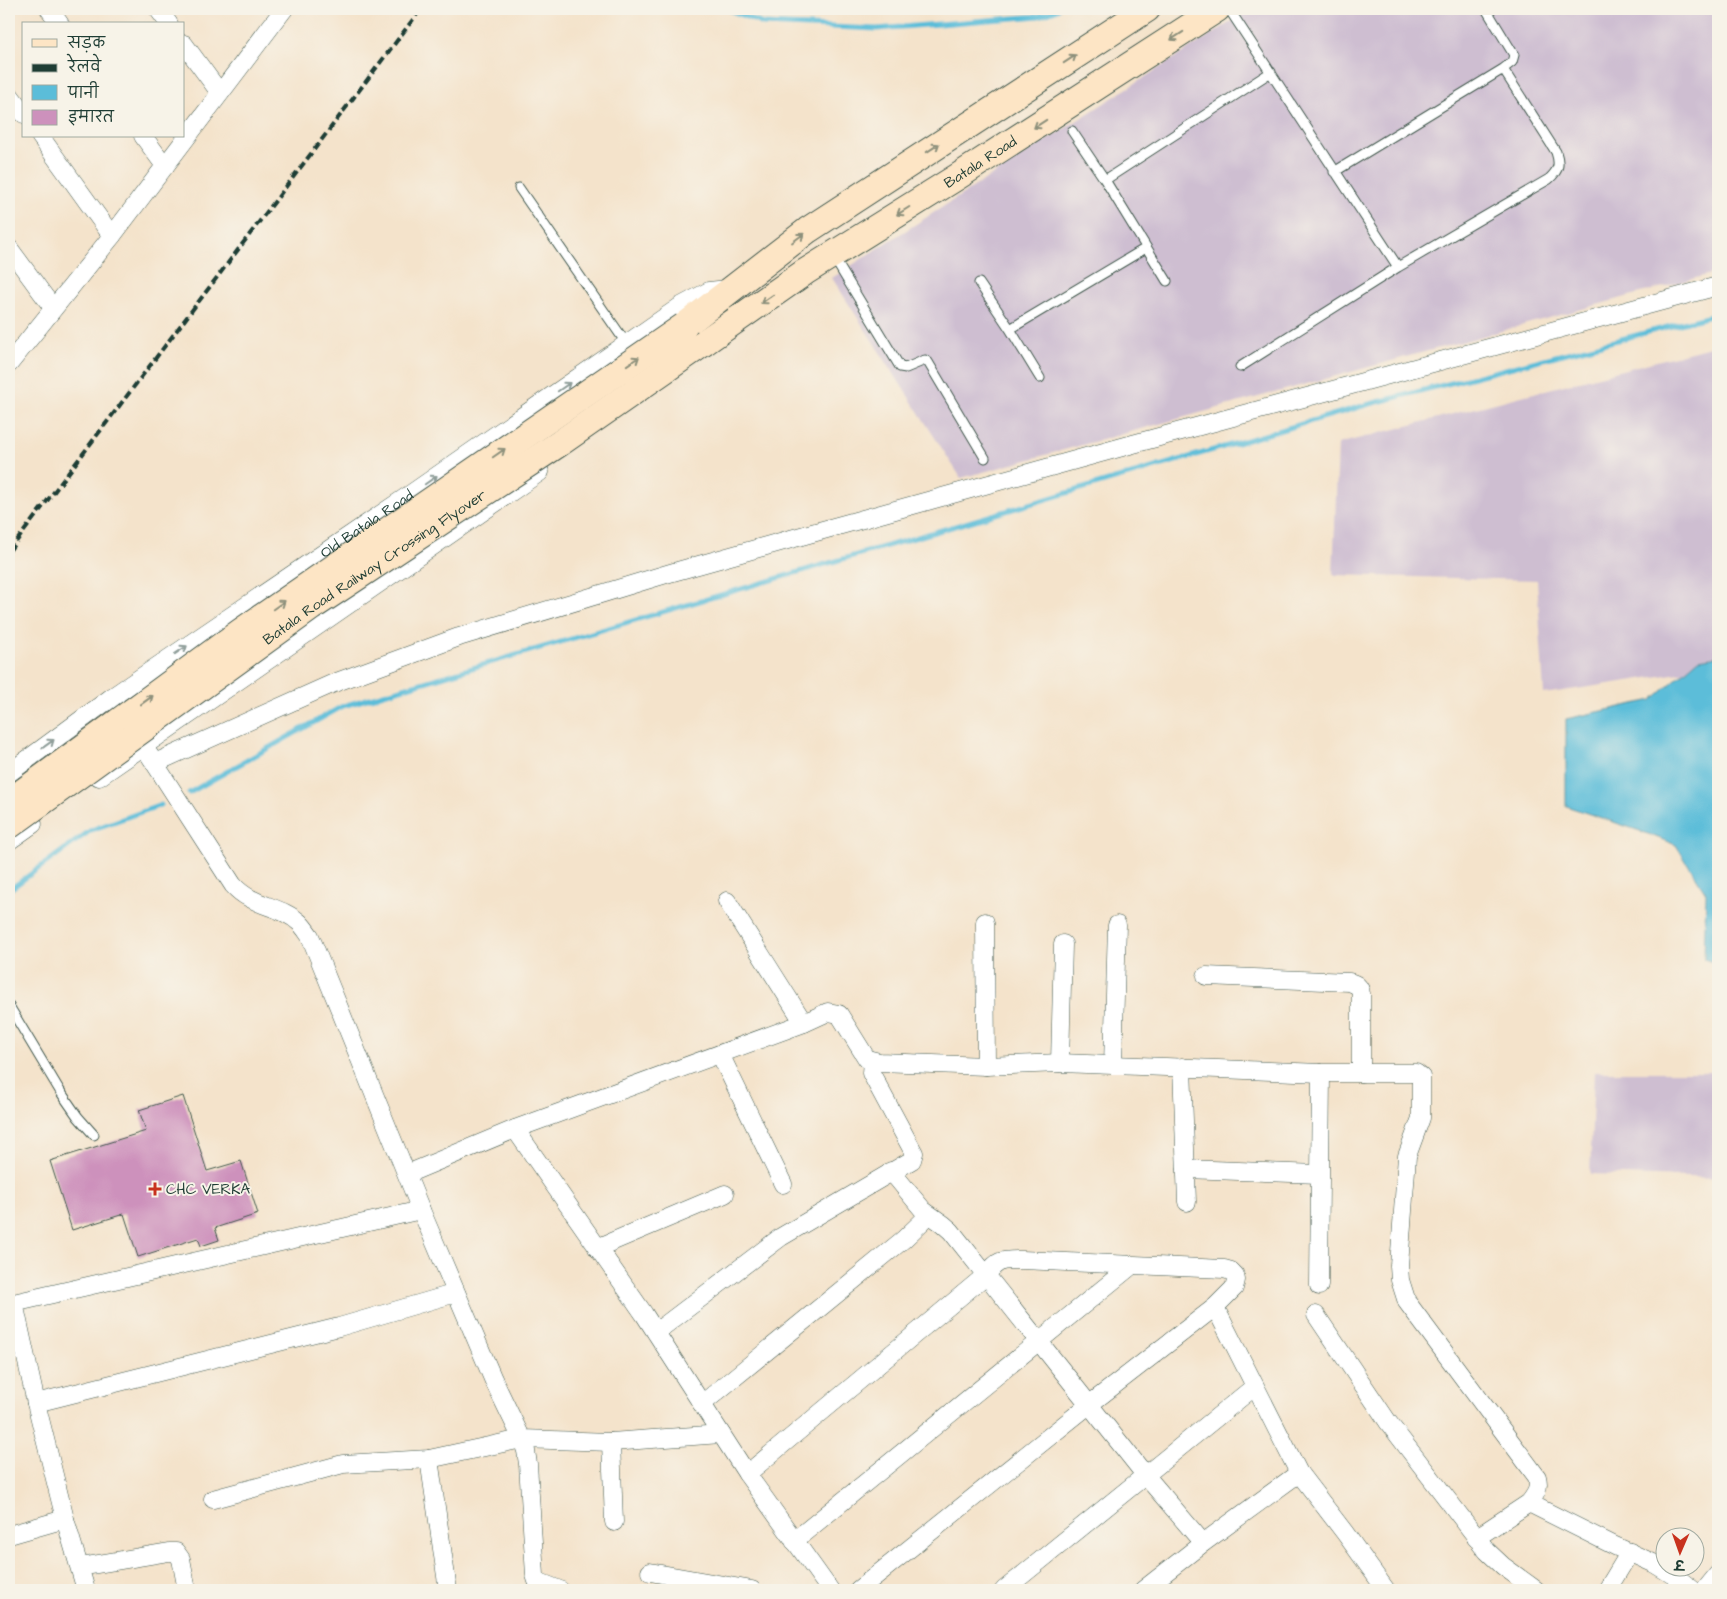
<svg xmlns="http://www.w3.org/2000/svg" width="1727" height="1599" font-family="'Architects Daughter','Playpen Sans Deva',sans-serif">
<rect width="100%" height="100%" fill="#f7f3e8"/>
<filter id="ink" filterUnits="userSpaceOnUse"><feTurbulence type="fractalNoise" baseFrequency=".02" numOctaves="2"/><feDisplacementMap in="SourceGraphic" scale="10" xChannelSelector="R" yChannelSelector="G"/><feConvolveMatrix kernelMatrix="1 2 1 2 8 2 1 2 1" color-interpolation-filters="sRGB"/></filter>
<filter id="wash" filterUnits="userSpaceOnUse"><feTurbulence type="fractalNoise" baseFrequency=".0096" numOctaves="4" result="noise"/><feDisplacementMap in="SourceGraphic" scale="20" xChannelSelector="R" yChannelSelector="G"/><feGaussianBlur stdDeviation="1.12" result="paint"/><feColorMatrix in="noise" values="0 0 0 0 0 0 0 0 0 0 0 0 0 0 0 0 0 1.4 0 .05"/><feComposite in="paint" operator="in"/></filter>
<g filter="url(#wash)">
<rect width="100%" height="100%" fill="#f4e3cb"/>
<path fill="#cebed1" d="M1251,9H1718V272L961,478L832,278Z
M1718,345V667L1544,694L1537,580L1333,575L1338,444Z
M1594,1072H1718V1178L1590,1174Z"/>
<path fill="#5bbdd9" stroke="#3d7d86" d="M1718,656V964L1704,959L1706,893L1676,845L1643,832L1566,806V719L1652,700L1699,659Z"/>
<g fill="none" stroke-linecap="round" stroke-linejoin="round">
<path stroke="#5bbdd9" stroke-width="5" d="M727,9L763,24L877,29L1039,16L1058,9
M189,793L343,706L1366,405L1718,314
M9,890L91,830L161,805"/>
</g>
<g id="blocks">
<path fill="#cd91bc" d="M183,1096L207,1171L241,1161L258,1214L215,1228L219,1240L201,1246L198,1238L138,1257L124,1214L72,1230L50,1161L146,1131L139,1110Z"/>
</g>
</g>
<g filter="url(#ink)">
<use href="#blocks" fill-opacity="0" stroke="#3f564b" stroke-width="1"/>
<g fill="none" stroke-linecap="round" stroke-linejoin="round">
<g stroke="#3f564b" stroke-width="11">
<path id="service" d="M1229,9L1398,267
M1486,9L1514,55L1512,62L1503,69
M1072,131L1105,180L1167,281
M1105,180L1271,72
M519,188L626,343
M834,258L900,367L906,368L925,360L928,362L985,458
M979,283L1010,329L1040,378
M1010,329L1146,248
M1240,367L1398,267L1549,179C1559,170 1560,164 1556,152L1503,69L1334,172
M9,1006L60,1091L78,1117L94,1135"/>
</g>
<g stroke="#3f564b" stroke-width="19">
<g id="minor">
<path d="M49,9L60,24"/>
<path d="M158,9L169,24"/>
<path d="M184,44L220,93"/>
<path d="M9,94L24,114"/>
<path d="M40,136L112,236"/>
<path d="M143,136L165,166"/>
<path d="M9,248L53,308"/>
<path d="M9,364L112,236L284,9"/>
<path d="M112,697L233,885C252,907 281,905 300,923C304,927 307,932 310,936L421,1210L493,1379L522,1439L526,1451L528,1464L535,1575L537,1581L560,1590"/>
<path d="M155,763L334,683L459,637L670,573L805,535L1133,444L1718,286"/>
<path id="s1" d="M9,773L112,697L412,493L681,306L709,291L728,289"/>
<path d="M99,777L540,472"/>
<path d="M9,841L33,824"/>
<path d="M727,901L804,1023"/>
<path d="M985,922L986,1066"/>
<path d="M1206,976L1349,982C1356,984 1360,986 1361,994V1073"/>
<path d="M720,1054L783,1184"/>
<path d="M1060,1063L1063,944"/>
<path d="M1113,1065L1117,925"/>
<path d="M1182,1067L1187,1202"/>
<path d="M515,1129L644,1314L747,1474L830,1590"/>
<path d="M1186,1169L1319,1174"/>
<path d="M891,1171L923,1210L943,1224L951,1231L1146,1476L1203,1543"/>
<path d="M407,1174L515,1129L804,1023L828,1012L839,1014L867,1059L879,1062L986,1066L1060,1063L1321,1073H1416L1421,1077V1118L1407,1156L1399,1266L1400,1280L1407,1302L1537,1477C1540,1488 1536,1494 1529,1503L1476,1538"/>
<path d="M597,1248L725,1194"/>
<path d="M1319,1286L1321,1073"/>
<path d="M14,1303L36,1403L65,1519L86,1590"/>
<path d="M9,1304L421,1210"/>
<path d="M1215,1307L1299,1473L1345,1533L1386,1590"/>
<path d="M1316,1315L1388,1422L1487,1551L1503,1566L1536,1590"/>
<path d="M656,1332L781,1237L912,1160L914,1153L871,1073L872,1061"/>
<path d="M36,1403L339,1327L456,1293"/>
<path d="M702,1404L904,1239L929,1215"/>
<path d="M611,1442L614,1522"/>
<path d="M429,1459L448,1590"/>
<path d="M747,1474L986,1275C999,1259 1001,1260 1022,1260L1224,1269L1231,1271L1235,1275L1236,1280L1234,1288L1215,1307L1090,1404L858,1590"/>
<path d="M213,1499L343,1464L429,1459L522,1439L611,1442L721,1434"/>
<path d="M1529,1503L1615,1546L1653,1563L1676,1577L1693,1590"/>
<path d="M9,1535L65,1519"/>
<path d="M794,1541L1131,1266"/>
<path d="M80,1567L169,1552H176L181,1559L187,1590"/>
<path d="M650,1572L752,1590"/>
<path d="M1004,1590L1254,1387"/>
<path d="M1143,1590L1203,1543L1299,1473"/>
<path d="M1607,1590L1630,1552"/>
<path d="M1705,1590L1718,1574"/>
</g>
</g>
<g stroke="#3f564b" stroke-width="28">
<g id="secondary">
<path d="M684,326L808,230L1147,9"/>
<path id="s2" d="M705,342L805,272L957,177L1217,9"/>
</g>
</g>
<use href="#service" stroke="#fff" stroke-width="9"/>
<use href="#minor" stroke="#fff" stroke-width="18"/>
<use href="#secondary" stroke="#fde5c5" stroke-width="26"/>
<path stroke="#1f3d34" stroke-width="4" stroke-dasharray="8 4" stroke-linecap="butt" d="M9,551L421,9"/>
<g stroke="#3f564b" stroke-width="28" stroke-linecap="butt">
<g id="secondary-bridge">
<path d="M9,802L240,632L684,326"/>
<path id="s3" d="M9,826L312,607L560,443L705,342"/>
</g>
</g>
<use href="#secondary-bridge" stroke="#fde5c5" stroke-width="26"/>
</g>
<defs><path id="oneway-shaft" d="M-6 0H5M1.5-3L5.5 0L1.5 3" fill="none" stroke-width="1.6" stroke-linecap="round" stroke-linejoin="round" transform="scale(1.25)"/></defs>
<g stroke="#8e917c">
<use href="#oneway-shaft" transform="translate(1177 36) rotate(147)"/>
<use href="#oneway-shaft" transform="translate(1070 59) rotate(-33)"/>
<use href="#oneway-shaft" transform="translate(1040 124) rotate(147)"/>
<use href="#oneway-shaft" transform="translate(933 148) rotate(-33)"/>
<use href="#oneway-shaft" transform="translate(903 211) rotate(148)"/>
<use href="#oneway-shaft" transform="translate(798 238) rotate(-37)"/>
<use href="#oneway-shaft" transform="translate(767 299) rotate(145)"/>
<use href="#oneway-shaft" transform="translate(633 361) rotate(-34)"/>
<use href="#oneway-shaft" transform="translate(499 453) rotate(-35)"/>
<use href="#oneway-shaft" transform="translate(279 605) rotate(-35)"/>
<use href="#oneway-shaft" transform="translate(147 700) rotate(-36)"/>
</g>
<g stroke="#8f9e9a">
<use href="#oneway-shaft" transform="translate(564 387) rotate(-35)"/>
<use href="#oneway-shaft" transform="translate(431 480) rotate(-35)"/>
<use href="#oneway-shaft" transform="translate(181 650) rotate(-34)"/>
<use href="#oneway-shaft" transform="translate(48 744) rotate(-36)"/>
</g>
</g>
<path fill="#c8321e" stroke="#f7f3e8" stroke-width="2" d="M152.5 1181.5h5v5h5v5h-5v5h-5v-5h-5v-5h5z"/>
<g text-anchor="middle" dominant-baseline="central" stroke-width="4" stroke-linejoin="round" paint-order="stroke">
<g font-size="15" fill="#1f3d34" stroke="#f7f3e8">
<text stroke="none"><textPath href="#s2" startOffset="329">Batala Road</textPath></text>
<text stroke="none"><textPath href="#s1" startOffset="436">Old Batala Road</textPath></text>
<text stroke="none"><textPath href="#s3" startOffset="448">Batala Road Railway Crossing Flyover</textPath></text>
</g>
<g font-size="15" fill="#1f3d34" stroke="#f7f3e8" text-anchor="start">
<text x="166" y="1189">CHC VERKA</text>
</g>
</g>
<rect width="1727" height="1599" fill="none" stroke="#f7f3e8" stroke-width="30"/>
<rect x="22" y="22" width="162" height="115" fill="#f7f3e8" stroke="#a1aaa0"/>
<rect x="32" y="39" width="25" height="8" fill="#fde5c5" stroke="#a1aaa0"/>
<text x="68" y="48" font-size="15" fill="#1f3d34">सड़क</text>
<rect x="32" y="64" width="25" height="8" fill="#1f3d34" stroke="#a1aaa0"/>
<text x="68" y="72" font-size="15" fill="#1f3d34">रेलवे</text>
<rect x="32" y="85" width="25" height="15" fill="#5bbdd9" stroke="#a1aaa0"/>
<text x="68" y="98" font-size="15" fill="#1f3d34">पानी</text>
<rect x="32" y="110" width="25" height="15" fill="#cd91bc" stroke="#a1aaa0"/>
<text x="68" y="122" font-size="15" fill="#1f3d34">इमारत</text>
<g transform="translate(1680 1552) rotate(182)"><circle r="24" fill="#f7f3e8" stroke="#a1aaa0"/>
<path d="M0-4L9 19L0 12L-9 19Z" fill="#c8321e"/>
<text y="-8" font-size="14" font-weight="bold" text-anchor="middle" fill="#1f3d34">उ</text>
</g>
</svg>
